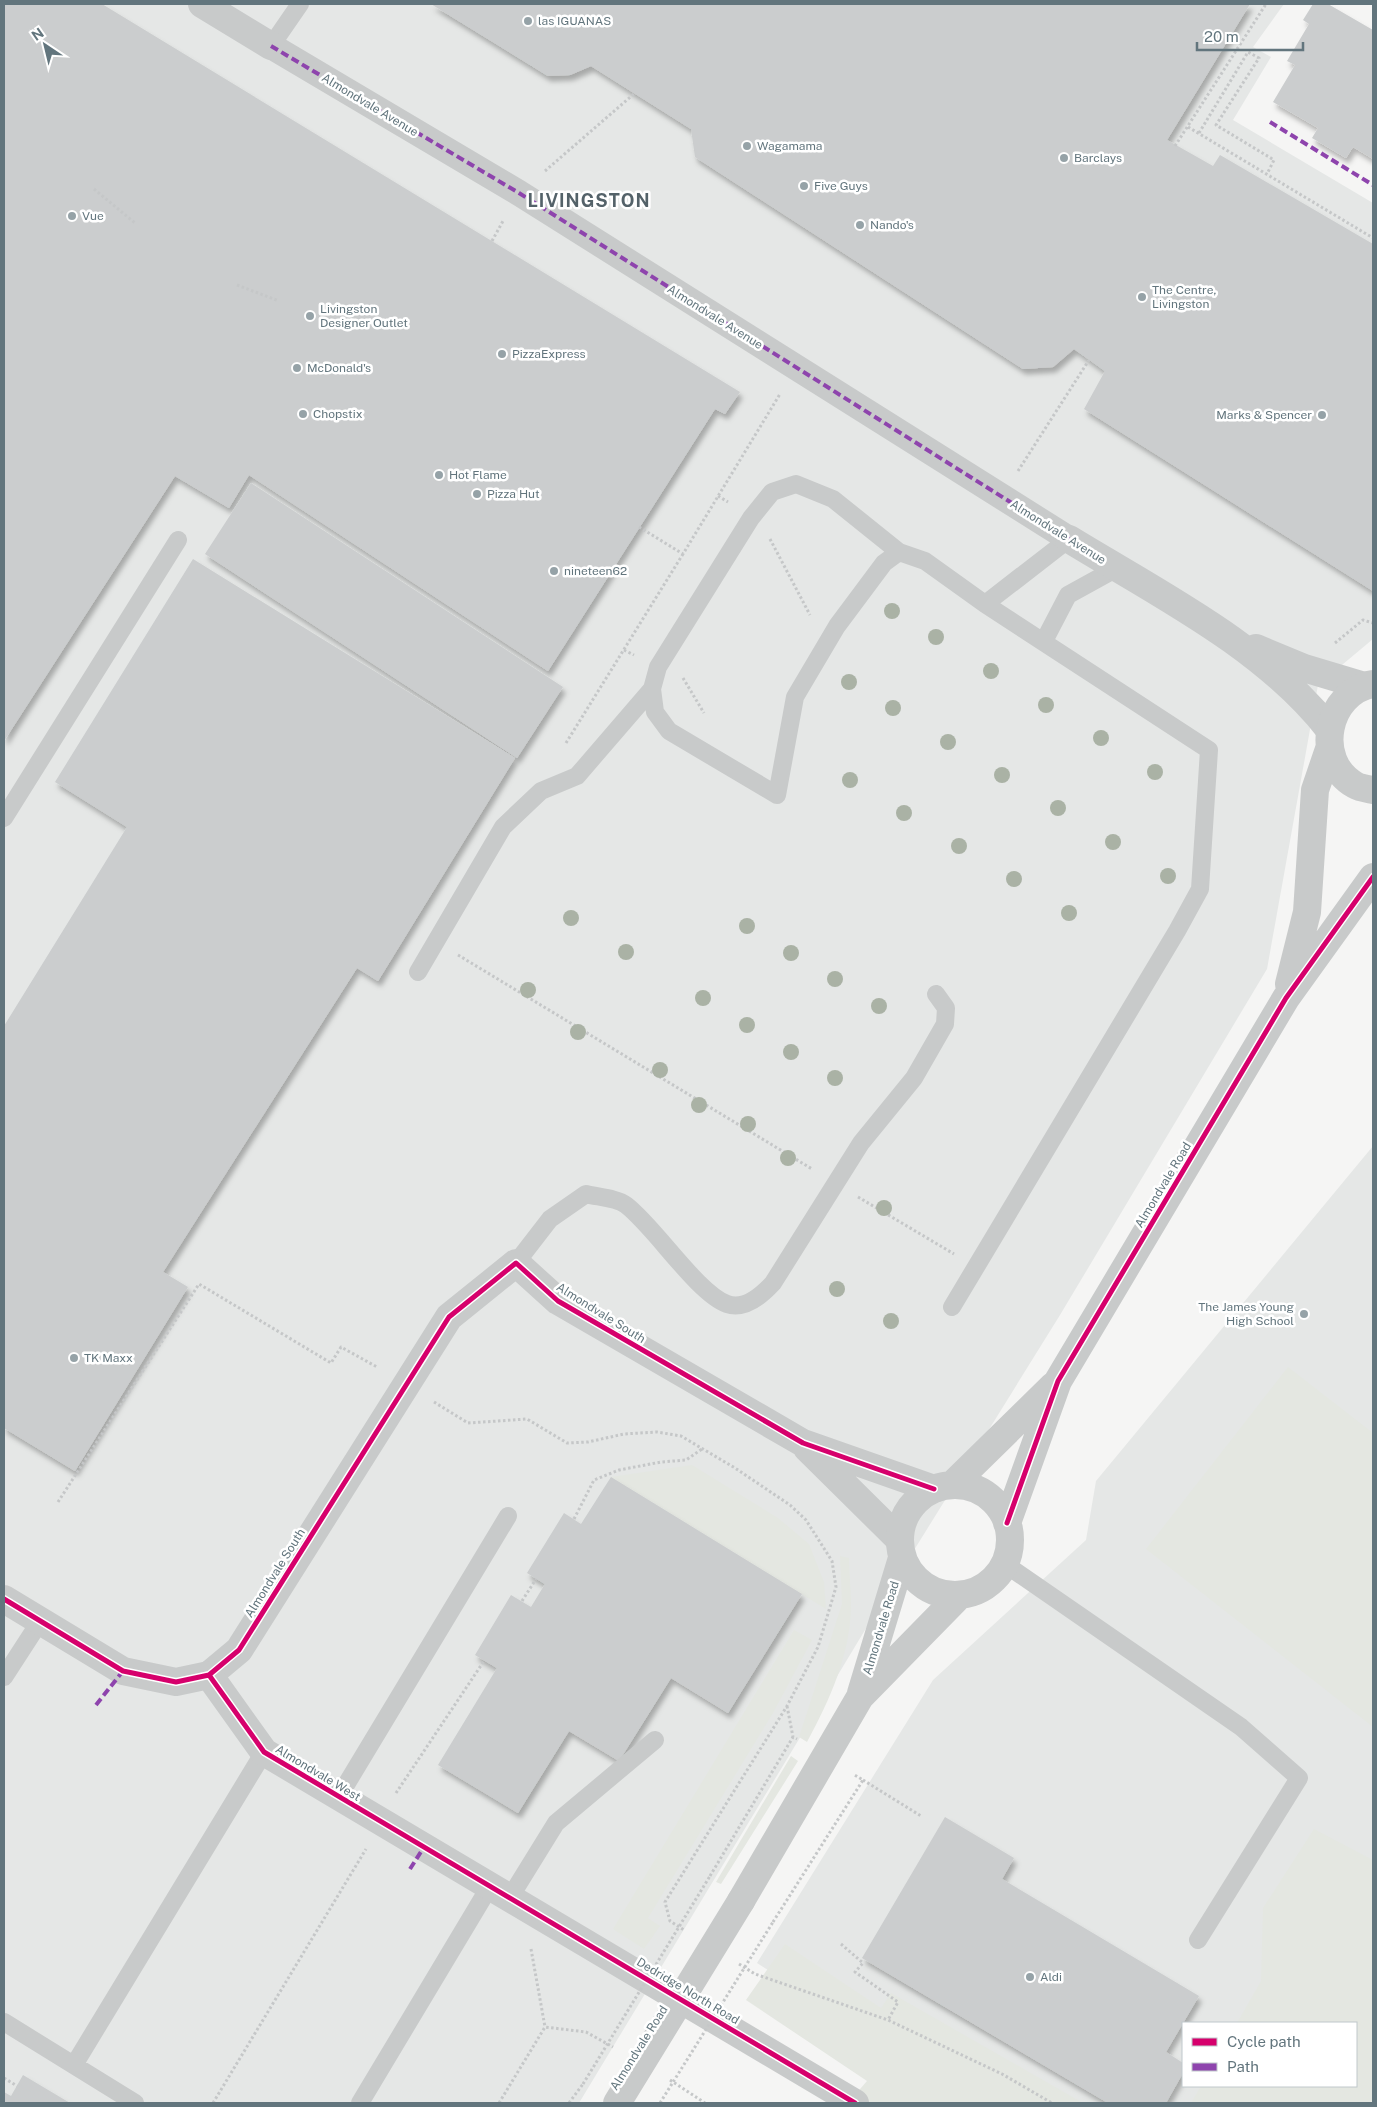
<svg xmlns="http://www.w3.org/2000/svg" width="1377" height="2107" font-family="'Public Sans',sans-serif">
<defs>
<filter id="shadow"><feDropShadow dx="3" dy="5.5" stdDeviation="2.5" flood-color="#0004"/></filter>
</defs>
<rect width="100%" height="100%" fill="#f5f5f4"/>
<path fill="#e5e7e6" d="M4,4H1284L1253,47L1271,57L1233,120L1373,203V639L1318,685L1267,969L1060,1315L888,1592L579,2103H4Z
M1373,1146V2015L1356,2023H1183V2086H1319L1305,2103H980L757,1963L933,1680L1086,1540L1096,1481Z"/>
<path fill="#e4e7e1" d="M1288,1367L1373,1433V1727L1146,1549Z
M692,1465L778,1518L809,1544L824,1582L826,1609L611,1477Z
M840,1556L849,1558C849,1574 851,1589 851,1604C851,1653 830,1700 807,1742L799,1737L801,1731L842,1604Z
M794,1630L812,1640L773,1713L648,1918L660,1926L644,1949L613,1929Z
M791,1756L798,1761L721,1884L716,1882Z
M1314,1829L1373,1860V2103H1191L1201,2086H1356V2023H1237L1261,1981L1263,1908Z
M785,1944L881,2008L891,1993L1083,2103H848L867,2081L746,2000Z"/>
<path fill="#cbcdce" filter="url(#shadow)" d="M4,4H102L740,392L725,414L715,409L548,671L249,475L229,508L175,476L4,741Z
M431,4H1250L1167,140L1213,166L1220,155L1373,244V591L1084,409L1105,371L1074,349L1053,367L1023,369L695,157L691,129L591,66L570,75L548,76Z
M1313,4H1328L1373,30V159L1353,147L1346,158L1312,138L1318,128L1273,102L1295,65L1287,61L1309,24L1303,20Z
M251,483L563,687L517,758L205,554Z
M193,559L515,758L378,981L357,968L163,1272L188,1287L75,1471L4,1428V1026L127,827L55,782Z
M611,1477L802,1594L728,1713L671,1678L619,1761L569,1731L518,1813L438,1765L497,1668L475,1655L511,1595L531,1607L545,1584L527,1573L564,1513L581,1524Z
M945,1817L1014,1858L1002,1879L1199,1996L1166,2052L1183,2063V2073L1166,2103H1108L862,1958Z
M23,2075L70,2103H4V2092L11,2096Z"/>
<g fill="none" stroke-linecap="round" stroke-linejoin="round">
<path stroke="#c5c7c8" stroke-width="3" stroke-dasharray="2.5 2.5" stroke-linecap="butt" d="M1188,127L1373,238
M1199,133L1248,52L1259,58L1216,125L1274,160L1267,174
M1175,146L1266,4
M545,171L635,93
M94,189L135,223
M492,241L503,221
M237,285L279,301
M1018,471L1089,360
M718,496L728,502
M639,527L683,554L780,394
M770,539L810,615
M1335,643L1363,620L1373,623
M624,650L634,655
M683,678L704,713
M566,743L683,554
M458,955L812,1169
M858,1197L954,1254
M434,1402L468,1423L527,1419L567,1443L588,1442L624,1434L657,1432L681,1436L735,1468L790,1505L806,1520L832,1561L836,1587L818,1647L787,1706L665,1902L670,1921L684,1930
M58,1502L199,1284L331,1363L341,1347L377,1367
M574,1519L594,1480L619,1470L661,1462L686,1460L702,1449
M522,1601L536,1579
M787,1706L793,1737L797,1739
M863,1780L921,1816
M396,1793L484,1661
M710,1876L793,1737
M773,1922L863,1780L853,1774
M841,1944L863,1963L855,1972L898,2002L888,2020
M531,1949L545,2027
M739,1964L755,1974L888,2020L1002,2074L1052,2103
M4,2078L17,2086
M670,2080L705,2103
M213,2103L366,1849
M499,2103L545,2027L586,2032L613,2047
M569,2103L583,2084"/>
<path stroke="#c8caca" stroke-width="18" d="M271,46L300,4
M899,552L884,563L837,626L795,697L777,795L669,731L655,712L652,689L658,667L751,518L772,492L796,484L833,499L899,552L925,561L985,604L1209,750L1200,889L1177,931L952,1307
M985,604L1069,539
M1044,641L1068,595L1117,568
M4,818L178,540
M418,972L503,827L541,791L577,776L652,689
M516,1263L550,1219L586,1194C597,1197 617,1198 626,1205C655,1227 697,1293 727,1304C744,1310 762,1295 773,1283L861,1143L914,1078L945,1024L946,1008L936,994
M1005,1564L1241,1727L1299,1778L1198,1940
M4,1677L39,1623
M338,1798L508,1516
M509,1899L556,1823L655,1740
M4,2022L135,2103
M74,2065L264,1752
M360,2103L490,1886"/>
<path stroke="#c8caca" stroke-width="26" d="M271,46L519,193L1069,539"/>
<path stroke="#c8caca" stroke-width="28" d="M202,4L271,46
M1069,539C1157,593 1264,646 1329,729
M1256,648L1304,668L1364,686
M807,1448L899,1539
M209,1675L239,1650L449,1317L516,1263L558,1301L803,1443L934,1489"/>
<path stroke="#c8caca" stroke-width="28" d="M1373,684C1327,692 1312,760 1355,785C1360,788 1368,789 1373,790
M1289,984L1307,912L1315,790L1329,749
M952,1485L1053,1386
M900 1540a55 55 0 1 1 110 0a55 55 0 1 1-110 0Z
M1007,1523L1058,1381L1286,998L1373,877
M4,1599L123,1671L176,1682L209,1675L264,1752L855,2103
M861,1693L902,1558
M741,1901L860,1697L959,1596"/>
<path stroke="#c5c7c8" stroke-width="3" stroke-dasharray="2.5 2.5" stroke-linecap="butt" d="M583,2084L710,1876
M660,2103L773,1922"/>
<path stroke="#c8caca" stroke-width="28" d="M617,2103L741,1901"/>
<path stroke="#8e44ad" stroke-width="4" stroke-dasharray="8 4" stroke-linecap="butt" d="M271,46L519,193L1069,539
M1270,122L1373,185
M96,1705L123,1671
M410,1869L424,1847"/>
<g stroke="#fff" stroke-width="8">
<path id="cycleway" d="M1007,1523L1058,1381L1286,998L1373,877
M4,1599L123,1671L176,1682L209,1675L239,1650L449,1317L516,1263L558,1301L803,1443L934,1489
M209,1675L264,1752L855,2103"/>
</g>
<use href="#cycleway" stroke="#d6006c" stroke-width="5"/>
</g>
<g fill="#aab2a5">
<circle cx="892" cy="611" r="8"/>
<circle cx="936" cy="637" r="8"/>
<circle cx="991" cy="671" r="8"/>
<circle cx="849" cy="682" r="8"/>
<circle cx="1046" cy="705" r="8"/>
<circle cx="893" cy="708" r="8"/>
<circle cx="1101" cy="738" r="8"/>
<circle cx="948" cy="742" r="8"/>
<circle cx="1155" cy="772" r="8"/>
<circle cx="1002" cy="775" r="8"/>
<circle cx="850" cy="780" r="8"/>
<circle cx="1058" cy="808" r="8"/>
<circle cx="904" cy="813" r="8"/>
<circle cx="1113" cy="842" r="8"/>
<circle cx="959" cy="846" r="8"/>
<circle cx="1168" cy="876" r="8"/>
<circle cx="1014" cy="879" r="8"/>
<circle cx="1069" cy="913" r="8"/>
<circle cx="571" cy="918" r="8"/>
<circle cx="747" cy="926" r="8"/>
<circle cx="626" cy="952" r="8"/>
<circle cx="791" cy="953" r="8"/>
<circle cx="835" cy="979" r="8"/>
<circle cx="528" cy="990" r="8"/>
<circle cx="703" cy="998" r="8"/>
<circle cx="879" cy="1006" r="8"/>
<circle cx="747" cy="1025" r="8"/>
<circle cx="578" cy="1032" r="8"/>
<circle cx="791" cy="1052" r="8"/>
<circle cx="660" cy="1070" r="8"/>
<circle cx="835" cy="1078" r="8"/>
<circle cx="699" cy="1105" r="8"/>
<circle cx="748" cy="1124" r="8"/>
<circle cx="788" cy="1158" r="8"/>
<circle cx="884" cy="1208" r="8"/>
<circle cx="837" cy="1289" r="8"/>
<circle cx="891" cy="1321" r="8"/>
</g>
<g fill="#95a2a7" stroke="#fff" stroke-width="2">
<circle cx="528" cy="21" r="5"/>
<circle cx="747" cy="146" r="5"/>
<circle cx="1064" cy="158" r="5"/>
<circle cx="804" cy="186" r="5"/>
<circle cx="72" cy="216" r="5"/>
<circle cx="860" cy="225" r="5"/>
<circle cx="1142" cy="297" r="5"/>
<circle cx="310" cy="316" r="5"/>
<circle cx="502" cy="354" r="5"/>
<circle cx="297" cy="368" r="5"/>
<circle cx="303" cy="414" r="5"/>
<circle cx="1322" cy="415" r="5"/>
<circle cx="439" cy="475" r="5"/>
<circle cx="477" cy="494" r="5"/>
<circle cx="554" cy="571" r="5"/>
<circle cx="1304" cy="1314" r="5"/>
<circle cx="74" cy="1358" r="5"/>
<circle cx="1030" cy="1977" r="5"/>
</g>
<g text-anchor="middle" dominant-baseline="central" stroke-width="5" stroke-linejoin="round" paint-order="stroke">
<g font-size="12" fill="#62757d" stroke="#fff" text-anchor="start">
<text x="538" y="21">las IGUANAS</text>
<text x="757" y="146">Wagamama</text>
<text x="1074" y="158">Barclays</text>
<text x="814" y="186">Five Guys</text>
<text x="82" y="216">Vue</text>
<text x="870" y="225">Nando's</text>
<text x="1152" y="290">The Centre,<tspan x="1152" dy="14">Livingston</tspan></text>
<text x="320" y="309">Livingston<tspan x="320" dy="14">Designer Outlet</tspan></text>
<text x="512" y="354">PizzaExpress</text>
<text x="307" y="368">McDonald's</text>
<text x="313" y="414">Chopstix</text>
<text x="1312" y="415" text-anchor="end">Marks &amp; Spencer</text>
<text x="449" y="475">Hot Flame</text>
<text x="487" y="494">Pizza Hut</text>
<text x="564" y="571">nineteen62</text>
<text x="1294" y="1307" text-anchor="end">The James Young<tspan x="1294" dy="14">High School</tspan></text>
<text x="84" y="1358">TK Maxx</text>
<text x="1040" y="1977">Aldi</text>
</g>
<g font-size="12" fill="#62757d" stroke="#fff">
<text transform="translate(370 105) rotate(31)">Almondvale Avenue</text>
<text transform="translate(715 317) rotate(32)">Almondvale Avenue</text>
<text transform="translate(1058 532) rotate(32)">Almondvale Avenue</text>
<text transform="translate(1163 1185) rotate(-59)">Almondvale Road</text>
<text transform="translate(601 1313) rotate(32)">Almondvale South</text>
<text transform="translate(275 1573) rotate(-58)">Almondvale South</text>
<text transform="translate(881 1628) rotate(-73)">Almondvale Road</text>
<text transform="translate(318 1773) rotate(31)">Almondvale West</text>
<text transform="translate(688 1991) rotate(31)">Dedridge North Road</text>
<text transform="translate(639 2048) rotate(-58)">Almondvale Road</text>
</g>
<g font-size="18" font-weight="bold" letter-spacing="1" fill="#546269" stroke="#fff">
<text x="589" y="200">LIVINGSTON</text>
</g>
</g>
<rect width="1377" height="2107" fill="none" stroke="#62757d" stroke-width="10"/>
<rect x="1182" y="2022" width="175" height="65" fill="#ffffff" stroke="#c0c8cb"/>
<rect x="1192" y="2038" width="25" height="8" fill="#d6006c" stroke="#c0c8cb"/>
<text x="1227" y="2047" font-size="15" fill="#62757d">Cycle path</text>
<rect x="1192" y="2063" width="25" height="8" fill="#8e44ad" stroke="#c0c8cb"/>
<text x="1227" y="2072" font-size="15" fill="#62757d">Path</text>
<g transform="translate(45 45) rotate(325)" stroke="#ffffff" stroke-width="4" paint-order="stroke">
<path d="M0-4L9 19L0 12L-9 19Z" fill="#62757d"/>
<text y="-8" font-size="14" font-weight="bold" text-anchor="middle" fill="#62757d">N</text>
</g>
<path d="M1197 42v8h106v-8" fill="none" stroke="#62757d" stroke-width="2.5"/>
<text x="1204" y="42" font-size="15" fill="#62757d" stroke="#ffffff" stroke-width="4" paint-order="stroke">20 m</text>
</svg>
